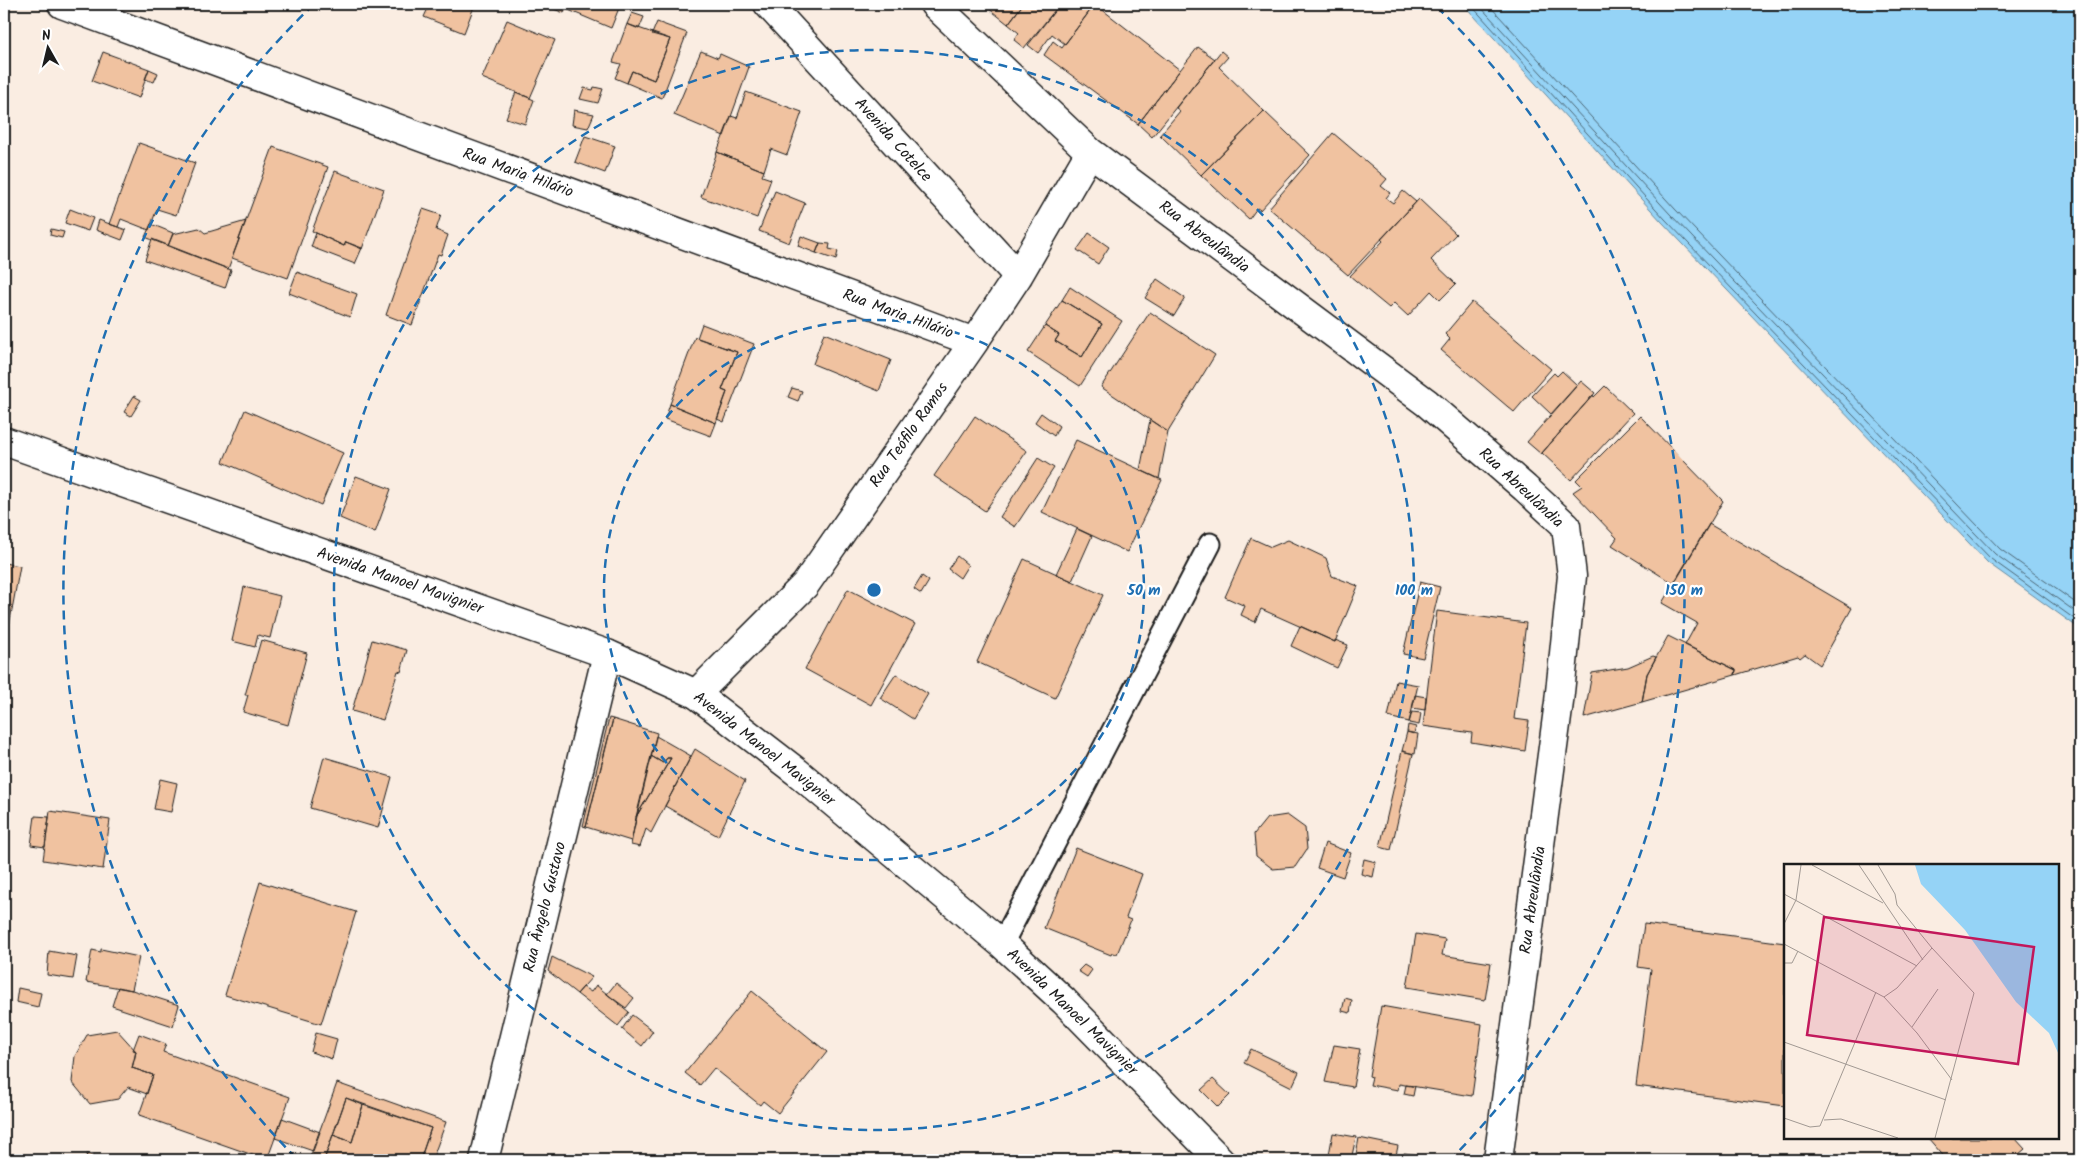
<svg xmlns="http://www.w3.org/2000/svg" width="2084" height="1164" font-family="Kalam,sans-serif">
<rect width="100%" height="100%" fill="#faede2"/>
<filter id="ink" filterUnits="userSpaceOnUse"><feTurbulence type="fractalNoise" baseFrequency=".02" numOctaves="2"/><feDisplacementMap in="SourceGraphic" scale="10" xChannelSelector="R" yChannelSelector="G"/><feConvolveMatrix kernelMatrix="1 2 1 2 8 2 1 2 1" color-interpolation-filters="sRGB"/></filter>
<g filter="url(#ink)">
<path fill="#95d3f6" stroke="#658a9f" d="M1463,4H2080V629L1988,563L1662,222Z"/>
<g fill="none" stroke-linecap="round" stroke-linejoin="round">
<path stroke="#4c6573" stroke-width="1" d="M1470,4L1665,219L1991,559L2080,623
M1478,4L1670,214L1995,554L2080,615
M1488,4L1675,209L2000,549L2080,606"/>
</g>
<path fill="#f0c2a0" stroke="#1c1c1c" d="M430,4H475L464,33L424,17Z
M541,4H568L564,13Z
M568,4H608L619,8L611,28L566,9Z
M983,4H1023L1008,24Z
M1023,4H1060L1024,48L1014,40L1019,33L1008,24Z
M1060,4H1095L1065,44L1052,34L1038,53L1028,45Z
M1095,4L1180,70L1138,124L1044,55L1053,41L1062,48Z
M632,13L644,17L639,29L627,24Z
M507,20L555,40L530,98L482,78Z
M657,22L687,33L662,98L627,83L632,71L654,80L670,39L652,34Z
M627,24L670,39L654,80L632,71L627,83L615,78L621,64L613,62Z
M1198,47L1215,59L1152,137L1138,124Z
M701,51L718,58L720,54L749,67L724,136L674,115Z
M1221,51L1228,57L1219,67L1264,111L1201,175L1160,135L1180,111L1176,108Z
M103,52L149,69L139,98L92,81Z
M149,69L158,73L154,82L145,79Z
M594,87L603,89L598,103L580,99L584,88L593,90Z
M516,92L534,100L525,124L506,118Z
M746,92L802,112L787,155L771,149L764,171L717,152L731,116L737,118Z
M574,110L594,114L588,128L572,125Z
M1264,111L1310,155L1260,210L1257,208L1249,219L1201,175Z
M1333,133L1387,179L1381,186L1390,193L1386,198L1393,203L1403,191L1416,202L1348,275L1269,208Z
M585,136L615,146L605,173L575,162Z
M139,143L195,163L176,215L157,209L149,230L121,219L118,227L109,224Z
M273,147L328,167L288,278L232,258Z
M717,152L764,171L762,176L771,179L757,218L701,197Z
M335,171L384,189L362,249L346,242L344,246L312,231Z
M775,191L805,203L789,243L759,231Z
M1419,199L1456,234L1431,260L1456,284L1440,300L1431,291L1408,316L1394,303L1389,308L1350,276L1383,241L1381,239Z
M70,209L93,218L88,231L65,223Z
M423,209L441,215L436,230L448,235L441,255L438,254L412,325L386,315Z
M99,220L126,230L122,240L96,230Z
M246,221L228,269L168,246L173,234L199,228L205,233Z
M151,224L173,233L168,246L145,237Z
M51,229L64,232L62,238L50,235Z
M316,233L344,246L346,242L362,248L355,264L311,247Z
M1089,233L1109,247L1098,264L1077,250Z
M801,236L820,243L816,253L798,246Z
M152,239L231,270L225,288L145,260Z
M820,243L830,244L829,249L838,251L836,260L816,253Z
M297,272L357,294L350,317L289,293Z
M1157,279L1185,298L1174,316L1145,298Z
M1070,287L1122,321L1080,386L1028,352L1045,326L1059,335L1055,341L1082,357L1102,324L1062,300Z
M1062,300L1102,324L1082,357L1055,341L1059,335L1045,326Z
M1472,302L1551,369L1514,412L1441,350L1450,339L1445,334Z
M1150,312L1215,355L1168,432L1101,387Z
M702,324L754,344L724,422L717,419L727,392L722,390L737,352L697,338Z
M824,333L891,360L879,391L813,364Z
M695,337L737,352L722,390L727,392L716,423L670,404Z
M1562,371L1577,385L1551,414L1532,396L1554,373L1557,376Z
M1581,381L1595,393L1541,454L1527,442Z
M1605,386L1633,413L1571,480L1542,453L1593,395L1594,397Z
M792,388L802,391L798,401L788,397Z
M134,396L141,400L131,416L124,412Z
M670,404L716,423L711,436L665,419Z
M245,410L343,453L321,505L223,462Z
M1041,413L1059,426L1054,436L1035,422Z
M975,416L1027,451L985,511L934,476Z
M1640,416L1723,501L1674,584L1612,545L1617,538L1573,492L1582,486L1576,480Z
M1150,420L1168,432L1159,479L1140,470Z
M1076,440L1162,480L1127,552L1042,512Z
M1038,458L1054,468L1015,527L1000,517Z
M356,476L391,489L375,533L340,518Z
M1709,524L1852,608L1820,665L1805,654L1800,658L1798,656L1735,675L1736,670L1685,645L1697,623L1662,603Z
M1077,529L1092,536L1072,581L1056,574Z
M1251,538L1271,547L1288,540L1326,558L1332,576L1358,586L1335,642L1261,609L1255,622L1241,615L1245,606L1225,597Z
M957,556L968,565L960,578L948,569Z
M1024,559L1103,595L1055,698L977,662Z
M4,563L20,566L9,626L4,625Z
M922,576L929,581L921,594L914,589Z
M1420,582L1440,587L1423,658L1403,654Z
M244,587L280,596L270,638L258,635L255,647L232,641Z
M848,589L915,624L871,705L805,669Z
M1437,611L1526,623L1514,719L1529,721L1525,751L1471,742L1472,733L1423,726Z
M1300,626L1335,642V640L1348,645L1337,668L1291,646Z
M1668,636L1736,670L1735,675L1642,702L1647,674Z
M261,640L307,653L288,725L243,712L248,695H245Z
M372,640L407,650L401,672L398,671L383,720L352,711Z
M1653,656L1656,657L1647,674L1642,702L1584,718L1592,673L1628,667Z
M896,674L928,694L913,719L880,698Z
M1396,681L1418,685L1409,722L1388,717Z
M1415,695L1426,697L1425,710L1412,708Z
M1412,712L1421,713L1419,725L1409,723Z
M609,718L613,719L586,827L583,826Z
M613,719L657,733L631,841L586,827Z
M1408,725L1416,727L1414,734L1407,732Z
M1407,732L1418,734L1415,754L1402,751Z
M656,736L691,756L651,833L646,829L640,847L631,845L636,817L671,758H667L663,763L651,756Z
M695,749L745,781L718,836L665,806Z
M1402,751L1413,754L1391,850L1380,847Z
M651,756L663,763L667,758H671L636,817Z
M324,757L392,777L378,828L310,808Z
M160,779L177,783L171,812L154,809Z
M50,811L110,820L103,869L43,860Z
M1287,815L1305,828L1307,849L1295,867L1273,869L1256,856L1254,834L1267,818Z
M35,816L49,817L45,847L31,845Z
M1325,843L1351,853L1343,877L1317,868Z
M1076,848L1142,874L1126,918L1131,920L1117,954L1112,953L1111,955L1044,928Z
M1364,859L1376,862L1373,877L1361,874Z
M260,882L356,912L321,1024L225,995Z
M1644,924L1785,943V1106L1636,1086L1651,969L1638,967Z
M1416,934L1445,939L1442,955L1491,963L1485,1000L1407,987Z
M101,949L139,957L132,990L86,982L92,950L101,952Z
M49,951L77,956L73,979L47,975Z
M552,957L592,977L577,994L548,971Z
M1084,965L1092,970L1087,977L1078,971Z
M616,983L634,998L626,1008L607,994Z
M596,985L629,1012L618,1026L577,994L583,987L591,992Z
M118,987L132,990L179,1005L173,1026L112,1006Z
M18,988L41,993L38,1007L16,1002Z
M752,991L827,1052L778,1113L763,1101L760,1105L714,1068L700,1085L685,1073Z
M1345,998L1352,1000L1350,1013L1342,1011Z
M1381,1006L1482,1024L1472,1096L1399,1084L1398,1090L1370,1085L1372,1077L1369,1076Z
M632,1015L653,1031L642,1046L622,1029Z
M117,1030L136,1051L132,1068L153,1075L147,1094L128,1087L118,1099L90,1104L72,1082L75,1056L87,1035Z
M316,1033L337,1039L332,1059L311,1052Z
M139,1034L166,1044L163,1052L290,1097L267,1160L139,1115L153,1075L132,1068L135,1057L136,1051L133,1050Z
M1334,1045L1360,1049L1353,1087L1325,1082Z
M1251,1049L1299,1072L1292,1087L1244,1063Z
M1213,1079L1230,1095L1218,1107L1201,1090Z
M337,1083L446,1122L432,1160H420L431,1128L346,1098L324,1160H309Z
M1406,1085L1415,1086L1413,1096L1404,1094Z
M346,1098L363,1105L352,1142L333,1135Z
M363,1105L431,1128L420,1160H324L333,1135L352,1142Z
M282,1118L320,1132L313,1151L275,1138Z
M1333,1133L1356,1137L1351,1160H1328Z
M1359,1138L1398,1146L1395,1160H1355Z
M1928,1138H2015L2025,1149L2012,1160H1959L1955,1155L1947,1160Z
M1404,1153L1419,1155L1418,1158L1423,1160H1403Z
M87,1154L104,1160H85Z"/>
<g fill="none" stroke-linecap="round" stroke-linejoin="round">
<g stroke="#1c1c1c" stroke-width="25">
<path id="lane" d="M1002,944L1210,544"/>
</g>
<g stroke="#1c1c1c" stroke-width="31">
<path id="street" d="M62,4L974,342
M768,4L1018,276
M934,4L1090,152L1427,403L1525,488L1566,526L1572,576L1559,702L1498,1160
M696,694L805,585L974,342L1018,276L1090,152
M484,1160L607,654"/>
</g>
<g stroke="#1c1c1c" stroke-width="31">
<path id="secondary" d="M4,441L607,654L696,694L797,772L1002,944L1064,1001L1220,1160"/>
</g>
<use href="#lane" stroke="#fff" stroke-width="21"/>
<use href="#street" stroke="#fff" stroke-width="28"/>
<use href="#secondary" stroke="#fff" stroke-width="28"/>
</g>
</g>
<g fill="none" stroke="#1f6fb2" stroke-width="2.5" stroke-dasharray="9 6">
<circle cx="874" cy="590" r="270"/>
<circle cx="874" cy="590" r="540"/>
<path d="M296 1158A810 810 0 0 1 311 7M1437 7A810 810 0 0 1 1452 1158"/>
</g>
<g text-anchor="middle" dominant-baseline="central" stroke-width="4.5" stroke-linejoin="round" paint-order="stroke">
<g font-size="16" fill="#1c1c1c" stroke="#fff">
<text transform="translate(893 140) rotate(48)">Avenida Cotelce</text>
<text transform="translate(518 173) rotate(20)">Rua Maria Hilário</text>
<text transform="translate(1204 237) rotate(37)">Rua Abreulândia</text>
<text transform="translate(898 314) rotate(20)">Rua Maria Hilário</text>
<text transform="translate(909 435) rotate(-55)">Rua Teófilo Ramos</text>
<text transform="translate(1521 488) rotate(43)">Rua Abreulândia</text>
<text transform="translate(400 581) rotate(19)">Avenida Manoel Mavignier</text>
<text transform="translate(764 749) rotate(38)">Avenida Manoel Mavignier</text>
<text transform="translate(1533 900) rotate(-82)">Rua Abreulândia</text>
<text transform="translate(545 907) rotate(-76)">Rua Ângelo Gustavo</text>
<text transform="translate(1072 1012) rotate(44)">Avenida Manoel Mavignier</text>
</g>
</g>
<g transform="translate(1784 864)">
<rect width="275" height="275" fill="#faede2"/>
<path d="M131,1H275V191L265,169L232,138L181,66L137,20Z" fill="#95d3f6"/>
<path fill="none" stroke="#a19993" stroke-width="1" d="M28,1L99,39M75,1L139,96M94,1L111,30L113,41L148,84L190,129L151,274M0,30L133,102M0,60L12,36L17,1M0,80L100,133L133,169L168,216M0,99H8L14,87M100,133L113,124L148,84M128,163L154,125M0,178L162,236M0,254L26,263L36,262L92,128M40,256L57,255L114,274"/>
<path fill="#c2185b" fill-opacity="0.15" stroke="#c2185b" stroke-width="2.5" d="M40,53L250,83L234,200L23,171Z"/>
<rect width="275" height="275" fill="none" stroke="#1c1c1c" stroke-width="2.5"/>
</g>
<circle cx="874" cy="590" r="8" fill="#1f6fb2" stroke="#fff" stroke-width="2.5"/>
<g font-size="15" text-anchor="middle" font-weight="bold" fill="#1f6fb2" stroke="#fff" stroke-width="4.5" stroke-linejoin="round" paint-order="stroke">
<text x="1144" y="595">50 m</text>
<text x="1414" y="595">100 m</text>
<text x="1684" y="595">150 m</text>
</g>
<rect width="2084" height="1164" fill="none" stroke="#fff" stroke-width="20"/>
<rect x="10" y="10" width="2064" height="1144" fill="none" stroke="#1c1c1c" stroke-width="2" filter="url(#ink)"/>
<g transform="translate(48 48) rotate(352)" stroke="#ffffff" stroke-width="4" paint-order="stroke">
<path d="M0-4L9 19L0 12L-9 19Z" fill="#1c1c1c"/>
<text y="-8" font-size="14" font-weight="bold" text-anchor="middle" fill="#1c1c1c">N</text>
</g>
</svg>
